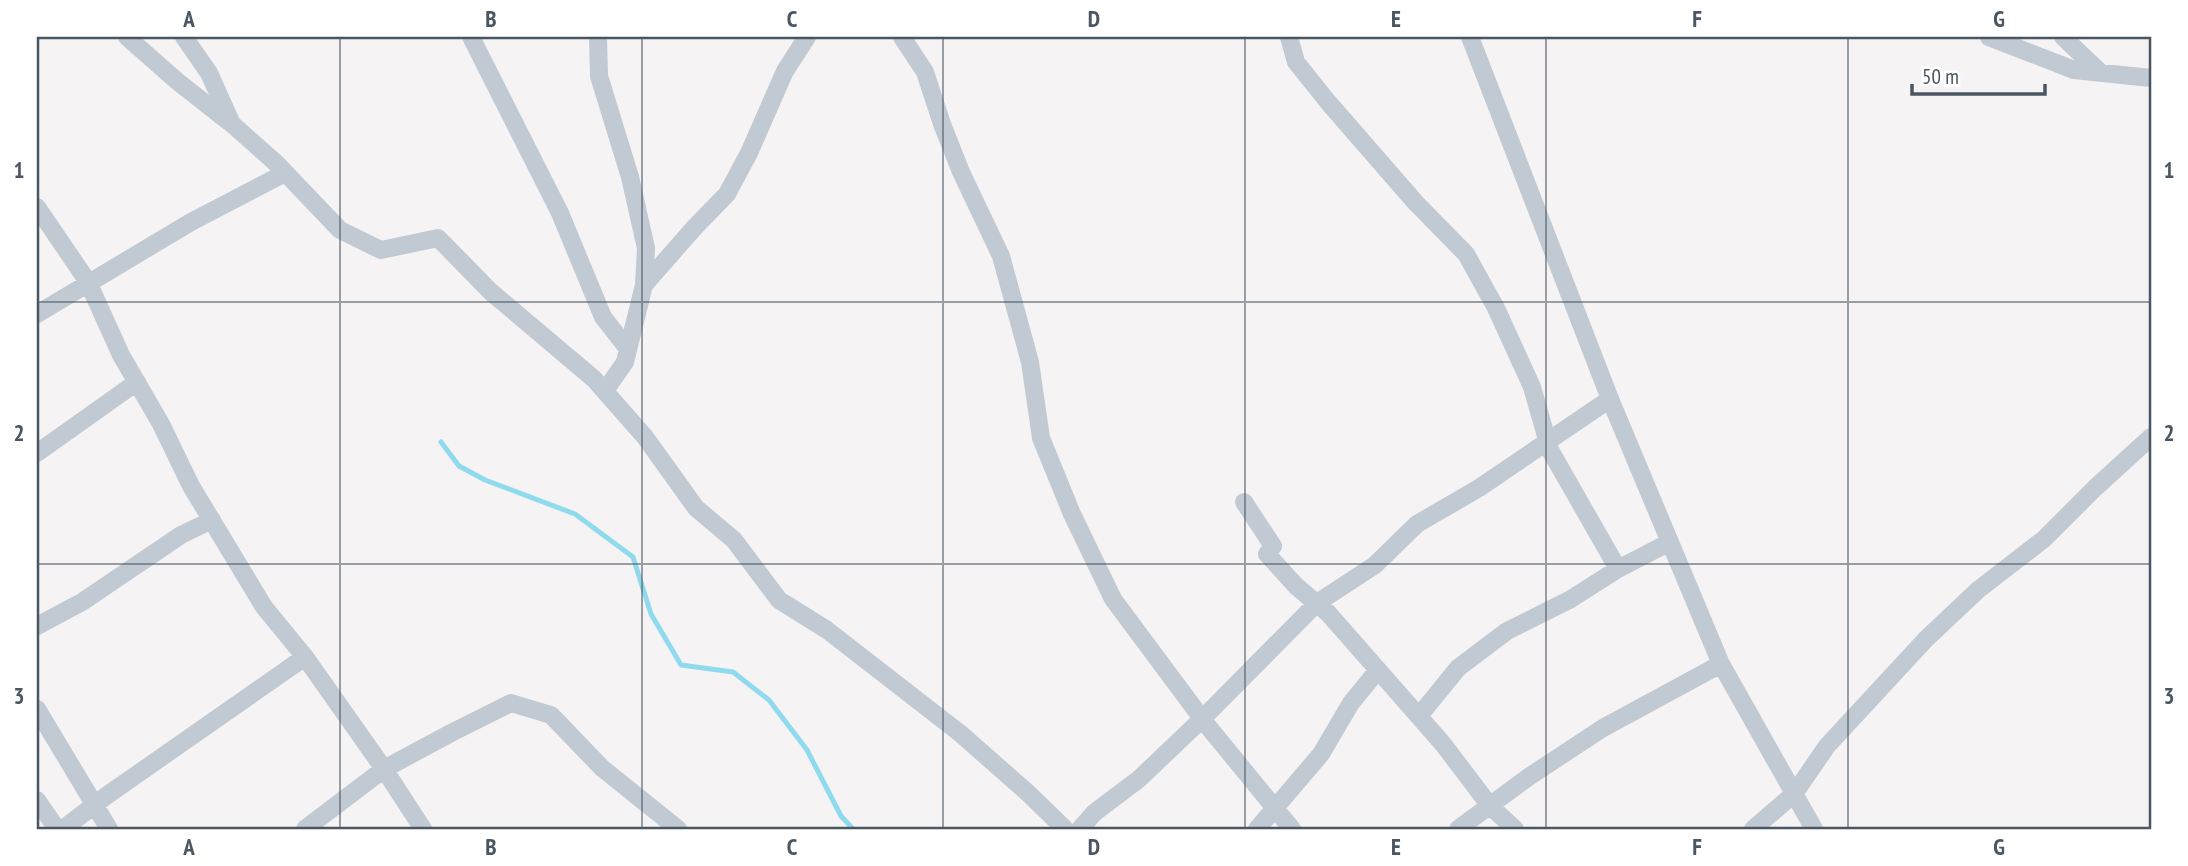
<svg xmlns="http://www.w3.org/2000/svg" width="2188" height="866" font-family="'PT Sans Narrow',sans-serif">
<rect width="100%" height="100%" fill="#f5f3f3"/>
<g fill="none" stroke-linecap="round" stroke-linejoin="round">
<path stroke="#90daee" stroke-width="5" d="M441,442L459,466L485,480L575,514L633,557L651,614L681,665L733,672L769,700L807,750L841,816L853,829"/>
<path stroke="#c1cad2" stroke-width="18" d="M127,37L177,81L229,122
M184,37L209,73L232,124L277,164L340,230L381,250L438,238L491,292L594,379L645,437L696,508L734,540L779,600L827,630L961,734L1029,794L1065,829
M471,37L560,213L603,317L628,349
M598,37L599,76L630,177L646,248L644,285L625,362L605,391
M902,37L925,72L942,124L961,172L1001,256L1030,362L1041,438L1072,514L1113,599L1206,724L1292,829
M1289,37L1296,62L1328,102L1415,202L1466,254L1496,308L1532,387L1550,450L1618,569
M1470,37L1610,399L1721,664L1814,829
M1989,37L2074,70L2151,78
M2063,37L2101,73
M37,207L88,282L121,355L161,424L191,486L229,549L264,607L305,657L384,769L423,829
M644,285L694,228L727,194L749,153L785,71L807,37
M37,314L191,222L285,173
M37,453L137,382
M1244,502L1273,546L1267,554L1296,586L1328,613L1443,744L1490,806L1515,829
M37,626L82,602L181,535L212,520
M37,709L109,829
M1419,716L1458,668L1507,631L1571,599L1618,569L1670,542
M37,800L57,829
M63,829L106,796L305,657
M305,829L384,769L451,733L511,703L551,715L602,768L678,829
M1080,829L1094,813L1139,779L1202,719L1317,603L1375,565L1417,524L1479,488L1610,399
M1257,829L1321,754L1351,703L1378,670
M1458,829L1530,776L1603,728L1721,664
M1753,829L1794,794L1827,746L1926,639L1978,590L2044,539L2095,488L2151,437"/>
</g>
<path fill="none" stroke="#4a5661" stroke-width="2" stroke-opacity="0.55" d="M340,37V829M642,37V829M943,37V829M1245,37V829M1546,37V829M1848,37V829M37,302H2151M37,564H2151"/>
<rect width="2188" height="866" fill="none" stroke="#ffffff" stroke-width="77"/>
<path d="M1912 84v10h133v-10" fill="none" stroke="#4a5661" stroke-width="3.5"/>
<text x="1922" y="84" font-size="21" fill="#4a5661" stroke="#ffffff" stroke-width="5" paint-order="stroke">50 m</text>
<rect x="38" y="38" width="2112" height="790" fill="none" stroke="#4a5661" stroke-width="2.5"/>
<g font-size="23" text-anchor="middle" font-weight="bold" fill="#4a5661">
<text x="189" y="27">A</text>
<text x="491" y="27">B</text>
<text x="792" y="27">C</text>
<text x="1094" y="27">D</text>
<text x="1396" y="27">E</text>
<text x="1697" y="27">F</text>
<text x="1999" y="27">G</text>
<text x="19" y="178">1</text>
<text x="2169" y="178">1</text>
<text x="19" y="441">2</text>
<text x="2169" y="441">2</text>
<text x="19" y="704">3</text>
<text x="2169" y="704">3</text>
<text x="189" y="855">A</text>
<text x="491" y="855">B</text>
<text x="792" y="855">C</text>
<text x="1094" y="855">D</text>
<text x="1396" y="855">E</text>
<text x="1697" y="855">F</text>
<text x="1999" y="855">G</text>
</g>
</svg>
